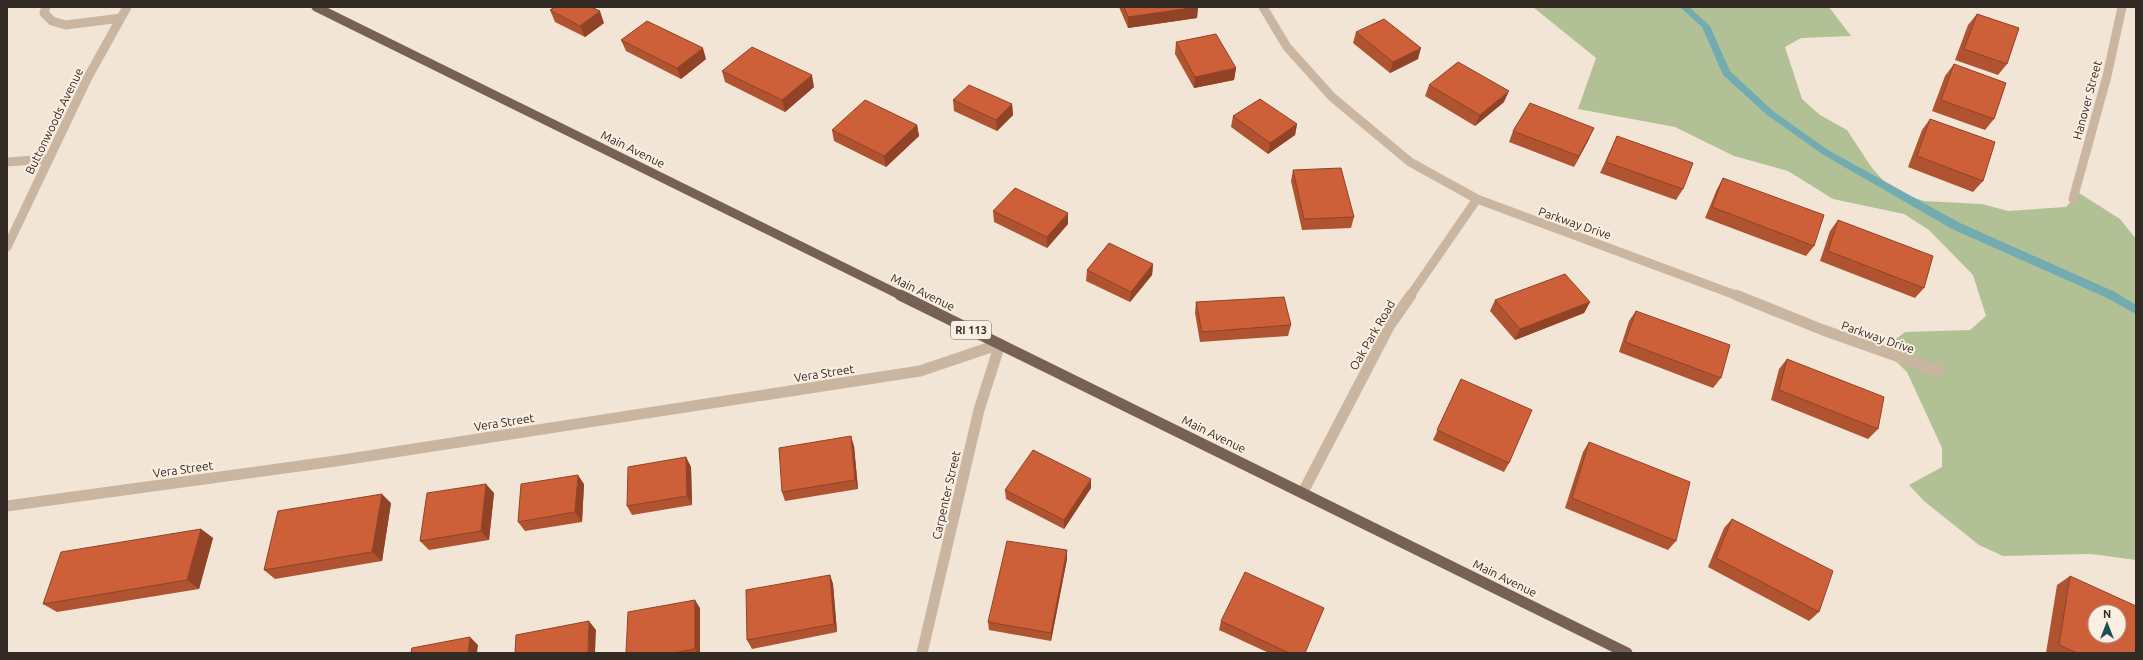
<svg xmlns="http://www.w3.org/2000/svg" width="2143" height="660" font-family="Ubuntu,sans-serif">
<rect width="100%" height="100%" fill="#f2e5d5"/>
<path fill="#b1c195" d="M1533,7H1829L1851,36L1801,38L1785,47L1802,99L1820,115L1847,130L1872,168L1893,191L1924,201L1982,204L2008,211L2066,207L2079,193L2120,219L2136,239V560L2091,554L2003,556L1979,545L1924,501L1909,485L1942,467V448L1907,372L1883,349L1905,332L1970,330L1986,316L1973,275L1929,230L1904,214L1833,199L1788,171L1734,156L1675,127L1578,109L1596,58Z"/>
<g fill="none" stroke-linecap="round" stroke-linejoin="round">
<path fill="#73acb0" fill-rule="evenodd" d="M1680,7H1689L1710,26L1730,71L1773,111L1828,150L1960,223L2115,292L2136,305V314L2107,298L1952,229L1822,154L1767,115L1723,75L1702,27Z"/>
<path stroke="#cab5a1" stroke-width="9" d="M46,7L44,13L52,21L66,25L121,18
M1263,7L1287,47L1332,97L1410,162L1477,199L1738,296
M7,162L49,159
M2073,199L2107,76L2122,7
M7,247L88,77L127,7
M1410,296L1477,199"/>
<path stroke="#cab5a1" stroke-width="11" d="M1736,295L1823,330L1939,371
M1303,492L1390,325L1411,295
M7,506L336,461L920,371L1000,344
M922,653L979,410L1000,344"/>
<path stroke="#776154" stroke-width="9" d="M316,7L902,296"/>
<path stroke="#776154" stroke-width="11" d="M900,295L1627,653"/>
</g>
<path fill="#b05330" d="M1119,7H1198L1197,18L1128,28Z
M550,10L604,23L585,37L555,22Z
M1977,14L2007,64L1998,75L1955,60L1968,25Z
M1356,32L1418,59L1390,73L1353,43Z
M621,40L706,59L681,79L626,51Z
M1176,42L1236,68L1234,80L1194,88L1175,54Z
M1954,64L1994,119L1985,130L1932,111L1945,76Z
M722,71L814,87L785,112L725,82Z
M1429,85L1504,102L1475,126L1425,96Z
M953,100L1012,104L1013,115L997,131L954,111Z
M1233,116L1297,124L1295,135L1268,154L1231,127Z
M1930,119L1983,181L1973,192L1908,167L1922,130Z
M917,125L919,136L886,167L834,141L832,130Z
M1513,131L1589,139L1574,167L1509,142Z
M1617,136L1683,189L1676,200L1600,173Z
M1293,170L1354,217L1351,228L1302,230L1291,181Z
M1723,178L1814,246L1806,256L1705,218L1717,189Z
M993,211L1068,224L1047,248L994,222Z
M1838,220L1924,288L1915,298L1820,261L1830,231Z
M1153,264L1152,275L1130,302L1086,281L1087,270Z
M1495,300L1590,302L1584,313L1515,340L1490,311Z
M1196,302L1291,325L1288,336L1200,342L1195,313Z
M1636,311L1721,378L1713,388L1619,352L1629,321Z
M1787,359L1878,429L1868,439L1771,400L1779,369Z
M1461,379L1509,463L1504,472L1433,440Z
M1589,442L1676,541L1668,550L1565,508L1583,452Z
M854,446L858,489L785,501L782,492Z
M686,457L691,467L692,505L632,515L627,506Z
M584,484L582,522L525,531L518,522Z
M1091,488L1064,529L1006,499L1005,490Z
M494,493L489,540L429,550L420,541Z
M391,503L382,561L275,579L264,570Z
M1732,519L1819,612L1809,621L1708,567L1724,528Z
M201,529L213,538L199,589L57,612L43,604Z
M1067,550V559L1051,641L989,630L988,622Z
M830,575L833,584L837,632L752,649L747,640Z
M2070,576L2136,653H2046L2057,585Z
M700,608V653H626Z
M1221,621L1305,653H1269L1219,630Z"/>
<path fill="#904327" d="M1198,7L1197,18L1128,28V17Z
M600,11L604,23L585,37L580,26Z
M703,48L706,59L681,79L677,68Z
M1421,48L1418,59L1390,73L1393,62Z
M1236,68L1234,80L1194,88L1195,77Z
M812,75L814,87L785,112L782,100Z
M1509,91L1504,102L1475,126L1480,115Z
M1012,104L1013,115L997,131L996,120Z
M1297,124L1295,135L1268,154L1270,143Z
M917,125L919,136L886,167L884,156Z
M1594,128L1589,139L1574,167L1579,156Z
M1068,213V224L1047,248V237Z
M1153,264L1152,275L1130,302L1131,292Z
M1590,302L1584,313L1515,340L1520,329Z
M851,436L854,446L858,489L855,480Z
M686,457L691,467L692,505L687,496Z
M578,475L584,484L582,522L575,512Z
M1091,479V488L1064,529V520Z
M486,484L494,493L489,540L481,531Z
M382,494L391,503L382,561L372,552Z
M201,529L213,538L199,589L187,580Z
M1067,550V559L1051,641V633Z
M830,575L833,584L837,632L834,624Z
M695,600L700,608V653H698L695,649Z
M589,621L596,630L595,653H588Z
M470,637L478,645L477,653H468Z"/>
<path fill="#cd6038" stroke="#904327" fill-rule="evenodd" d="M555,7H591L600,11L580,26L550,10Z
M1124,7H1198L1128,17Z
M1977,14L2019,28L2007,64L1964,49Z
M1384,19L1421,48L1393,62L1356,32Z
M647,21L703,48L677,68L621,40Z
M1216,34L1236,68L1195,77L1176,42Z
M752,47L812,75L782,100L722,71Z
M1458,62L1509,91L1480,115L1429,85Z
M1954,64L2006,83L1994,119L1941,100Z
M969,85L1012,104L996,120L953,100Z
M1260,99L1297,124L1270,143L1233,116Z
M865,100L917,125L884,156L832,130Z
M1530,103L1594,128L1579,156L1513,131Z
M1930,119L1995,142L1983,181L1917,156Z
M1617,136L1693,163L1683,189L1606,162Z
M1341,168L1354,217L1304,219L1293,170Z
M1723,178L1824,215L1814,246L1712,207Z
M1015,188L1068,213L1047,237L993,211Z
M1838,220L1933,256L1924,288L1828,251Z
M1109,243L1153,264L1131,292L1087,270Z
M1565,274L1590,302L1520,329L1495,300Z
M1284,297L1291,325L1202,332L1196,302Z
M1636,311L1730,345L1721,378L1625,342Z
M1787,359L1884,397L1878,429L1779,390Z
M1461,379L1532,410L1509,463L1437,430Z
M851,436L855,480L782,492L779,448Z
M1589,442L1690,482L1676,541L1572,498Z
M1033,450L1091,479L1064,520L1005,490Z
M686,457L687,496L627,506L628,467Z
M578,475L575,512L518,522L521,484Z
M486,484L481,531L420,541L427,493Z
M382,494L372,552L264,570L278,511Z
M1732,519L1833,571L1819,612L1716,558Z
M201,529L187,580L43,604L61,552Z
M1007,541L1067,550L1051,633L988,622Z
M1245,572L1324,608L1305,653H1289L1221,621Z
M830,575L834,624L747,640L746,590Z
M2070,576L2136,606V653H2077L2059,645ZM2095,612H2119V636H2095Z
M695,600V649L673,653H626L628,612Z
M589,621L588,653H515L516,635Z
M470,637L468,653H411L412,648Z"/>
<g text-anchor="middle" dominant-baseline="central" stroke-width="4" stroke-linejoin="round" paint-order="stroke">
<rect fill="#faefe2" stroke="#6f655d" stroke-width="1" x="951" y="321" width="40" height="18" rx="3"/>
<g font-size="11" font-weight="bold" fill="#342a24">
<text x="971" y="330">RI 113</text>
</g>
<g font-size="12" fill="#342a24" stroke="#faefe2">
<text transform="translate(2087 100) rotate(-75)">Hanover Street</text>
<text transform="translate(54 121) rotate(-64)">Buttonwoods Avenue</text>
<text transform="translate(633 149) rotate(26)">Main Avenue</text>
<text transform="translate(1575 223) rotate(19)">Parkway Drive</text>
<text transform="translate(923 292) rotate(26)">Main Avenue</text>
<text transform="translate(1372 335) rotate(-60)">Oak Park Road</text>
<text transform="translate(1878 337) rotate(19)">Parkway Drive</text>
<text transform="translate(824 373) rotate(-9)">Vera Street</text>
<text transform="translate(504 422) rotate(-9)">Vera Street</text>
<text transform="translate(1214 434) rotate(26)">Main Avenue</text>
<text transform="translate(183 469) rotate(-8)">Vera Street</text>
<text transform="translate(946 495) rotate(-77)">Carpenter Street</text>
<text transform="translate(1505 578) rotate(26)">Main Avenue</text>
</g>
</g>
<rect width="2143" height="660" fill="none" stroke="#342a24" stroke-width="16"/>
<g transform="translate(2107 624)"><circle r="19" fill="#faefe2" stroke="#aba096"/>
<path d="M0-3L7 15L0 10L-7 15Z" fill="#185157"/>
<text y="-6" font-size="11" font-weight="bold" text-anchor="middle" fill="#342a24">N</text>
</g>
</svg>
